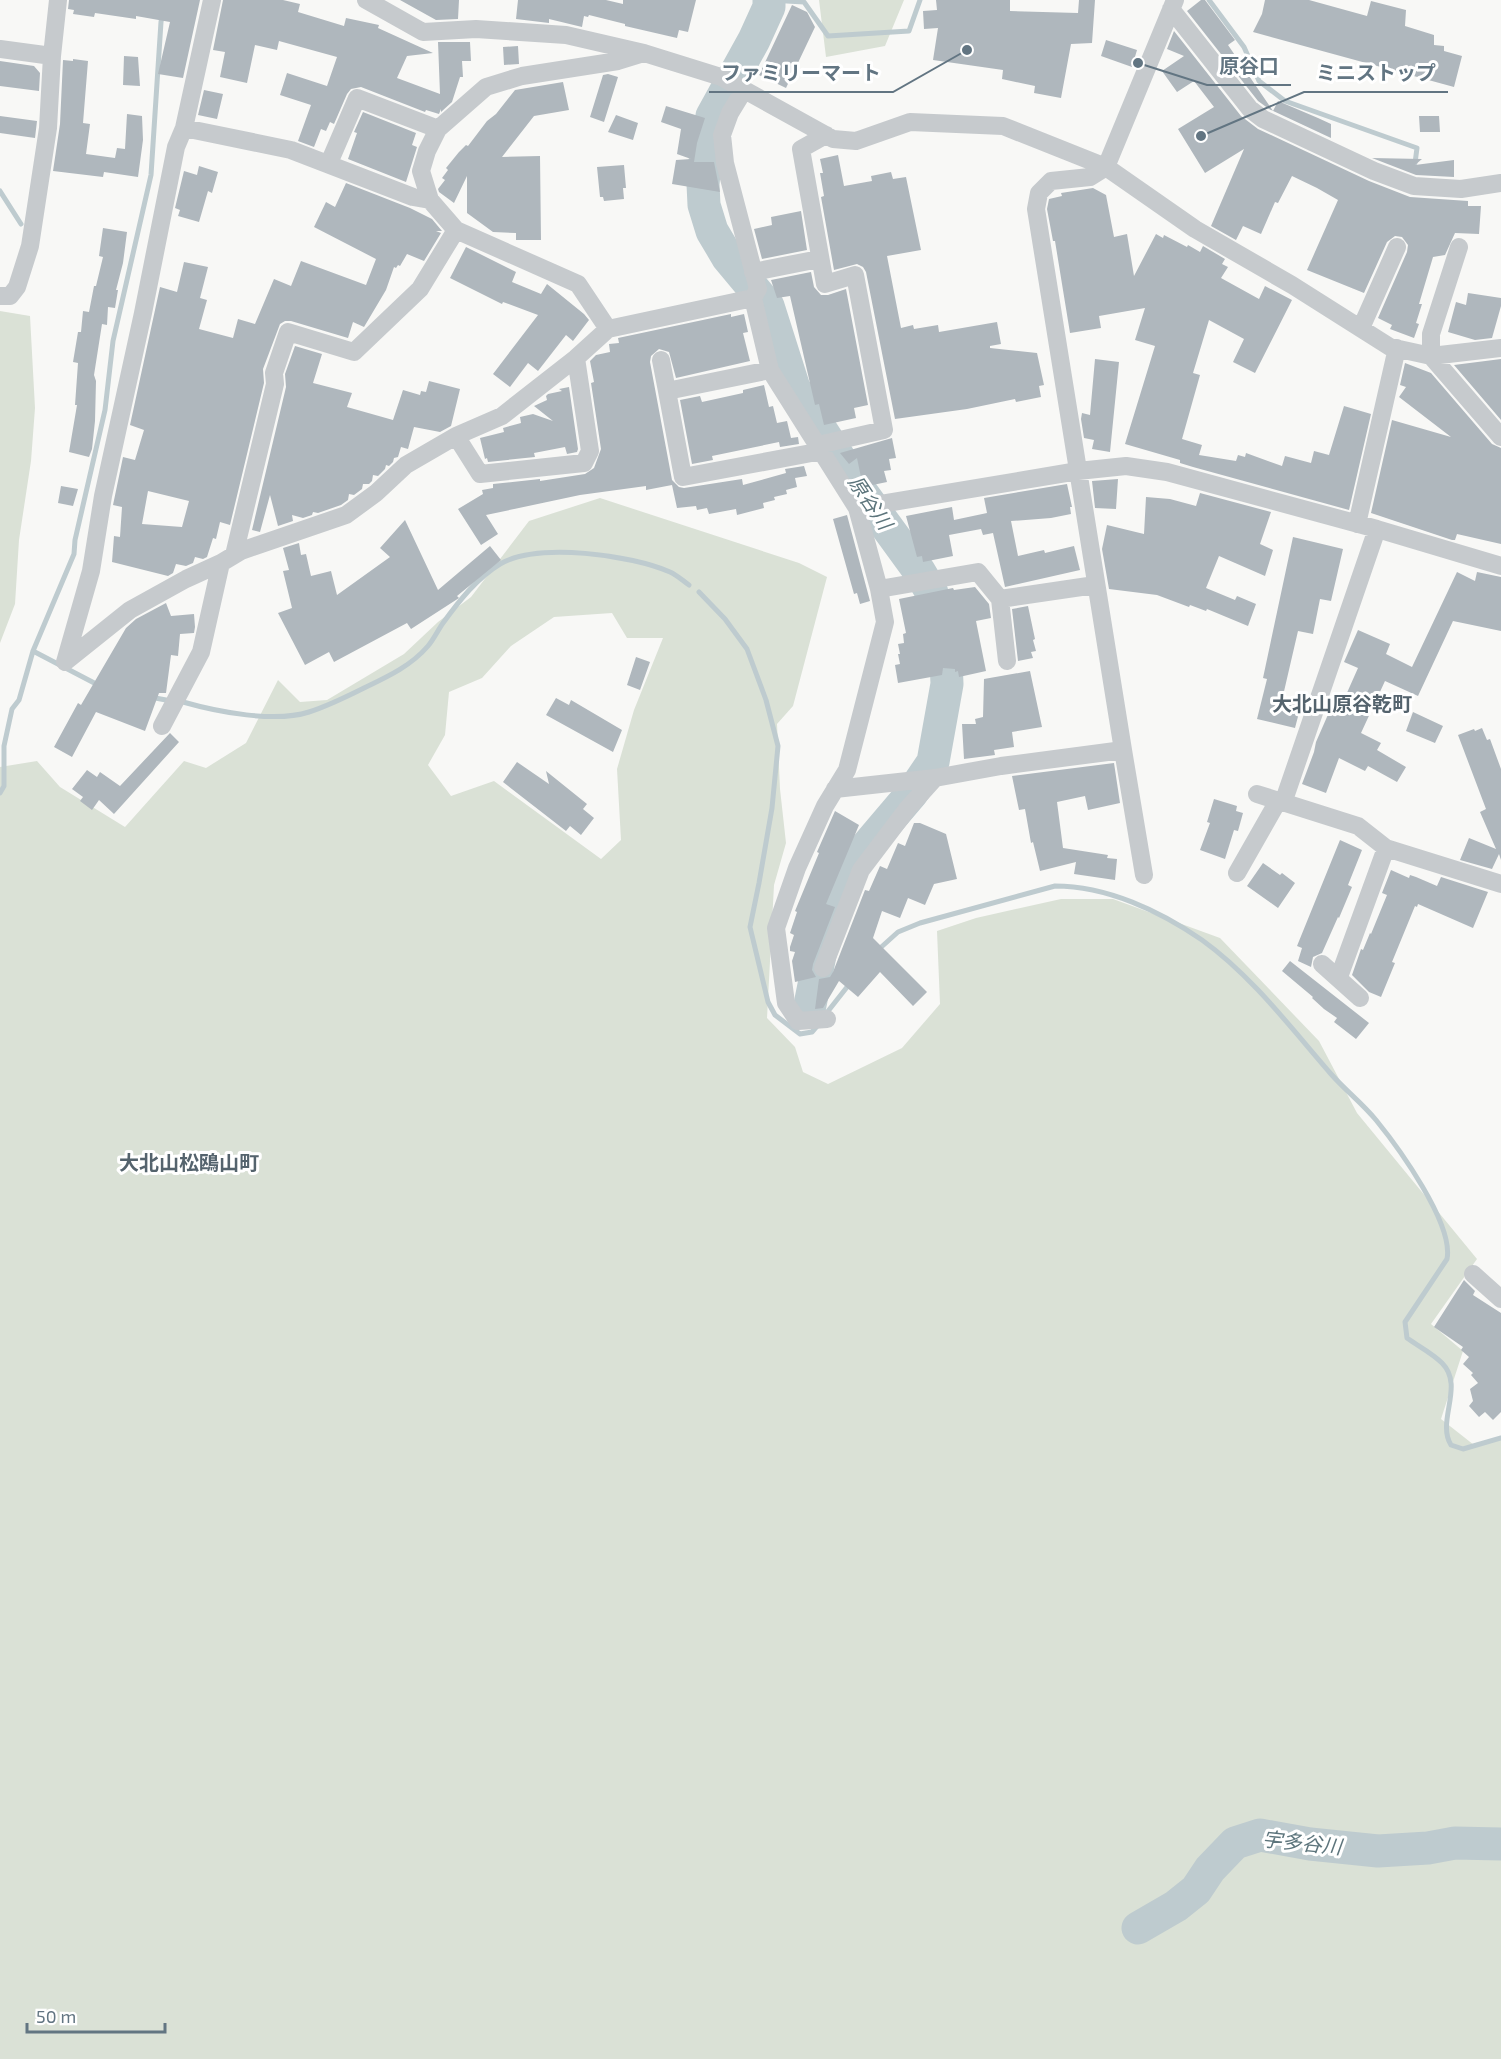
<svg xmlns="http://www.w3.org/2000/svg" width="1501" height="2059" font-family="'Exo 2','Noto Sans JP',sans-serif">
<rect width="100%" height="100%" fill="#f8f8f6"/>
<path fill="#dae1d6" fill-rule="evenodd" d="M819,0H904L885,46L826,57Z
M0,311L30,316L35,408L31,461L19,540L15,604L0,643Z
M600,498L799,563L827,577L793,706L777,724L780,789L786,843L774,885L767,1018L795,1047L803,1072L828,1084L902,1048L940,1004L937,931L976,918L1061,899H1113L1220,938L1319,1041L1357,1113L1477,1259L1431,1324L1463,1351L1441,1419L1474,1445L1501,1436V2059H0V767L37,761L60,787L125,827L184,761L206,768L246,743L278,680L300,702L327,700L404,654L438,622L471,597L529,521ZM612,613L627,638H663L634,710L617,769L621,840L601,859L494,781L451,796L428,765L445,735L449,692L482,678L511,646L554,617Z"/>
<g fill="none" stroke-linecap="round" stroke-linejoin="round">
<path stroke="#becbcf" stroke-width="5" d="M769,0L804,2L828,36L909,31L920,0
M1209,0L1244,47L1259,81L1285,101L1417,148L1415,163
M0,191L21,224
M699,592L725,619L747,649L766,700L778,746L772,808L759,883L750,927L768,1002L775,1015L800,1034L812,1032L818,1025
M33,651L100,686
M150,697L166,700
M183,702C218,712 275,723 309,712C328,706 346,697 364,688C387,677 411,666 428,646C434,639 438,630 443,623C459,601 477,578 500,564C538,542 632,555 670,572C677,575 683,581 689,585
M0,793L4,786V746L12,709L19,700L33,651L74,554L75,540L105,410L113,341L151,175L161,22L165,0
M878,950L898,932L920,923L1055,886C1107,886 1160,911 1202,940C1252,976 1291,1028 1331,1074C1345,1090 1362,1103 1376,1120C1398,1147 1454,1224 1447,1259L1405,1322L1407,1338C1418,1346 1432,1353 1442,1363C1465,1386 1436,1421 1451,1445L1463,1449L1501,1438
M825,1015L851,982"/>
<path stroke="#becbcf" stroke-width="33" d="M769,0V7L754,40L712,116L706,152L703,184L704,205L712,231L728,258L768,306L794,388L860,490L919,571L932,593L946,662L947,684L933,762L912,793L850,866L826,925L809,1010
M1138,1928L1176,1906L1196,1890L1210,1869L1235,1843L1260,1835L1310,1844L1378,1851L1428,1848L1455,1843L1501,1844"/>
</g>
<path fill="#afb7bd" fill-rule="evenodd" d="M69,0H200L183,78L158,74L170,22L136,16V19L95,13L94,17L73,14L74,10L68,9Z
M223,0H283L300,4L298,12L344,26L346,18L379,25L378,28L433,53L407,56L397,78L440,94L438,42H470L471,61H462L463,77H460L452,102L441,112V109L439,114L426,110L425,112L361,87L351,89L347,94L334,124L330,122L326,131L321,129L314,147L298,141L311,105L280,95L287,73L327,86L337,57L279,41L277,50L255,45L247,83L220,77L225,52L213,50Z
M400,0H459L458,19L436,20Z
M518,0H606L623,4V0H696L688,32L679,30L677,38L625,26V24L589,15L588,17L584,16L582,27L549,19V23L516,19Z
M936,0H1010V11L1078,13L1079,0H1095L1092,43L1071,44L1061,98L1034,93L1035,86L1002,79L1003,70L933,60L938,28L924,29L923,11L937,10Z
M1201,0H1205L1235,40L1228,45L1273,111L1278,101L1318,118L1331,124V138L1269,109L1258,101L1187,11Z
M1265,0H1309L1367,16L1371,1L1406,10L1405,26L1434,35V45L1444,46V51L1462,56L1454,87L1253,32L1262,14Z
M792,5L807,12L815,27L786,88L759,75Z
M1174,31L1241,116L1258,129L1369,181L1410,197L1468,201V206H1481L1479,234L1455,233L1445,255L1433,257L1419,304H1422L1416,323L1419,324L1414,338L1390,329L1392,325L1378,318L1407,252L1408,245L1402,237L1395,236L1387,242L1364,293L1307,270L1338,200L1317,188L1292,176L1278,203L1275,202L1261,234L1243,226L1236,240L1211,226L1244,149L1205,173L1178,129L1214,107L1194,81L1177,92L1162,71L1184,56L1167,49Z
M1106,40L1137,50L1132,67L1101,56Z
M518,46L519,64L504,65L503,47Z
M124,56L138,57L140,86L123,85Z
M73,59L88,61L83,123L90,124L86,154L115,158L117,148L125,149L127,114L142,116L143,140L138,177L104,172L103,177L53,171L60,124L63,60L73,61Z
M0,61L34,66L40,73L39,91L0,86Z
M608,74L618,77L604,122L590,117L603,75Z
M563,82L569,110L534,116L502,157L540,156L541,240H516V233L493,232L467,213V176L454,203L439,192L438,189L445,180L442,178L448,170L446,168L459,152L466,145L468,146L487,121L496,114L515,90Z
M204,90L223,94L217,119L198,115Z
M666,106L705,118L697,143L694,162H714L720,192L672,184L676,160L691,159L677,154L681,129L661,122Z
M363,112L416,133L412,145L417,147L406,182L348,159L357,133L354,132Z
M616,115L638,123L633,140L608,132Z
M0,116L37,121L35,138L0,133Z
M1419,116H1439L1440,132H1420Z
M838,155L844,186L872,181L871,176L891,172L893,179L906,177L921,250L887,256L901,328L913,325L914,329L938,325L939,332L997,322L1001,344L990,346V348L1037,353L1044,385L1039,386L1041,397L1016,402L1015,399L967,409L895,419L866,272L863,267L857,264L834,270L821,197L824,196L820,173H823L820,159Z
M1372,158L1422,159L1415,165L1454,160V177L1416,175Z
M624,165L626,188H623L624,199L604,201L603,197H600L597,167Z
M199,166L218,172L212,193L208,191L199,222L178,216L180,210L175,208L184,171L197,175Z
M346,183L410,208L432,219L442,231H436L441,233L424,261L407,254L400,266L398,265L396,268L394,267L386,290L364,327L353,322L348,338L291,321H285L280,324L263,369L264,383L230,525L220,522L216,539L213,538L207,557L203,559L195,557L193,563L186,566L176,564L173,573L168,576L112,562L114,536L120,537L122,507L113,505L123,457L135,460L144,430L130,425L160,287L177,292L184,262L208,267L200,298L207,300L199,329L233,338L238,319L255,324L274,279L291,286L301,261L366,285L376,259L314,227L326,202L335,207ZM148,491L189,501L182,527L142,524Z
M1093,188L1106,195L1114,237L1127,234L1134,276L1156,234L1163,238L1164,235L1187,247L1188,245L1200,252L1203,246L1225,259L1222,264L1228,267L1221,278L1259,299L1265,286L1292,300L1255,373L1233,362L1244,339L1209,320L1193,373L1200,375L1182,439L1202,445L1199,455L1236,461L1238,455L1245,457L1246,453L1282,466L1285,456L1311,463L1314,451L1329,455L1344,406L1371,414L1349,510L1193,467L1180,463V460L1125,444L1155,346L1135,340L1145,308L1099,316L1101,328L1070,333L1055,241H1053L1047,209L1049,199L1062,196L1061,193Z
M801,211L807,250L762,259L754,229L772,225L771,217Z
M103,228L127,232L123,263L116,290H118L115,308L108,307L107,325L102,324L94,375L96,381L95,421L92,449L89,457L69,452L77,405H75L78,363L73,362L78,332H81L83,311L89,312L94,286H96L103,257L99,256Z
M466,247L516,272L512,282L541,294L547,284L584,314L589,320L573,341L566,335L538,371L528,363L510,387L493,374L538,315L503,302L502,304L450,278Z
M811,272L814,287L821,295H828L846,289L868,405L854,408L856,418L824,425L819,404L815,405L790,296L777,298L771,280Z
M1468,293L1501,298V306L1492,338L1475,340L1448,332L1456,302L1466,305Z
M731,314V317L744,314L748,332L743,333L750,361L676,378L669,352L659,349L651,356L650,362L672,480L679,487L684,488L742,479L743,485L786,473L785,469L804,466L807,476L795,478L797,487L786,490L787,494L774,497L775,500L763,503L764,508L737,515L736,509L709,514L707,508L697,510L696,506L677,508L672,485L646,490V486L580,495L486,515L498,534L481,545L458,509L483,494L482,490L493,488V484L540,479V481L585,474L594,468L601,449L591,383L594,382L590,361L596,355L610,352L609,344L619,343L618,338Z
M295,346L322,354L313,383L352,393L347,407L393,420L403,390L420,395L421,391L426,392L429,381L460,389L451,426L440,432L414,427L408,449L401,447L398,457L394,458L393,462L389,466L386,465L385,469L378,476L373,475L372,481L369,484H363L362,489L354,495L349,494L348,500L341,505L318,513L313,512L312,515L303,518L292,515L293,521L278,526L270,495L260,532L252,530L286,387L285,374Z
M1095,359L1119,362L1110,452L1092,449L1094,440L1084,438L1081,419L1082,413L1090,415Z
M1501,359V420L1454,365Z
M1405,363L1431,373L1492,444L1501,448V544L1457,534L1455,540H1452L1371,513L1392,420L1451,437L1399,397L1406,387L1400,385Z
M764,385L769,407L773,406L777,423L787,421L791,438L798,437L799,444L780,447L779,442L712,456L713,460L692,464L680,400L700,396L702,402L743,393V390Z
M569,387L578,449L577,452L567,454L565,447L534,453L535,457L488,462L487,458L485,459L480,438L504,432L503,428L521,423L520,417L533,414L553,421L534,406L547,400L546,396L548,394L562,391L559,389Z
M892,438L896,458L889,459L891,470L884,471L887,482L863,487L857,458L849,464L840,453Z
M1118,479L1116,509L1095,508L1092,481Z
M1067,484L1072,507H1070L1071,514L1051,518L1011,521L1018,556L1044,550L1045,553L1074,546L1080,570L1005,587L993,533L983,535L981,529L949,535L953,556L923,562L922,556L917,557L906,516L952,507L954,520L987,513L984,498Z
M61,486L78,489L73,506L58,503Z
M1200,493L1271,512L1260,544L1273,550L1265,576L1219,556L1206,588L1235,600L1237,596L1256,604L1248,626L1207,609L1206,611L1190,605L1189,607L1157,595L1109,589L1102,549L1107,525L1144,534L1146,497L1170,499L1196,506Z
M847,515L870,601L860,604L857,593L854,594L833,519Z
M405,520L438,590L490,546L501,560L457,596L459,598L411,629L407,623L334,662L329,652L305,665L278,613L292,608L283,571L289,570L283,548L299,543L301,555L306,554L311,576L331,571L337,595L390,557L380,548Z
M1293,537L1343,549L1331,601L1320,599L1313,634L1298,631L1282,700L1301,705L1295,728L1257,719L1267,679L1263,678Z
M1457,572L1475,581L1477,572L1501,577V631L1453,621L1418,696L1385,681L1361,733L1381,743L1377,750L1406,767L1397,782L1368,766L1365,771L1339,758L1326,793L1302,784L1314,752L1316,742L1330,710L1338,713L1358,668L1344,662L1358,630L1390,644L1386,654L1412,667Z
M975,587L989,604L991,618L976,621L986,671L959,677L958,671L955,672V669L943,668L942,675L898,683L895,665L900,664L898,654H900L898,644L904,643L903,634L906,633L899,599L953,588L954,590Z
M166,603L171,616L194,614L195,627L194,633L180,634L178,656L171,655L166,693H159L145,731L96,712L72,757L54,747L78,703L81,705L126,628L136,619Z
M1028,606L1035,639L1033,640L1036,651L1031,652L1033,658L1018,661L1012,609Z
M636,657L650,662L640,690L627,685Z
M1030,671L1042,727L1012,732L1014,747L994,750L995,755L964,759L962,724H976L975,719L983,717L984,679Z
M556,698L569,705L571,700L622,730L613,752L546,715Z
M1413,712L1443,726L1435,743L1406,731Z
M1482,728L1487,740L1490,739L1501,769V860L1499,854L1492,869L1460,860L1469,838L1496,849L1480,812L1486,809L1458,735L1474,729L1475,731Z
M170,733L179,742L114,814L99,800L92,810L80,801L83,797L72,789L87,770L97,777L100,772L120,786Z
M517,762L549,784L546,771L587,804L583,809L594,818L581,835L570,826L566,831L503,782Z
M1114,763L1120,803L1088,810L1085,796L1057,802L1063,848L1108,855L1107,858L1117,859L1115,880L1074,874L1076,862L1040,871L1033,842L1031,843L1025,809L1019,810L1012,776Z
M1214,799L1237,806L1236,811L1243,813L1238,831L1234,830L1225,859L1200,850L1210,823L1207,822Z
M835,811L859,825L826,904L835,907L813,964L812,970L816,977L795,982L792,961L795,952L790,951V947L794,935L790,933L797,912L795,911L819,853L817,852Z
M914,823H920L946,834L957,879L934,884L925,905L908,898L900,918L882,911L873,938L927,992L913,1006L880,972L858,997L839,981L823,1008L815,1009L819,979L830,977L833,972L865,890L869,891L880,866L887,869L898,843L905,846Z
M1340,840L1362,850L1348,885L1352,887L1339,918L1338,917L1322,953L1313,957L1311,967L1298,961L1302,948L1297,946Z
M1263,863L1280,875L1282,873L1295,883L1278,908L1247,886Z
M1391,870L1409,878L1410,875L1416,877L1437,886L1441,877L1488,892L1473,928L1418,904L1417,907L1415,906L1392,962L1395,963L1381,997L1369,992L1352,975L1361,949L1363,950L1370,933L1371,934L1387,895L1382,893Z
M1290,961L1369,1023L1356,1039L1334,1022L1337,1018L1324,1009L1312,998L1313,997L1282,971Z
M1464,1280L1475,1291L1473,1295L1501,1313V1412L1493,1420L1485,1412L1479,1417L1469,1406L1473,1401L1470,1389L1478,1383L1471,1375L1473,1373L1463,1364L1469,1357L1461,1350L1463,1347L1434,1327Z"/>
<g fill="none" stroke-linecap="round" stroke-linejoin="round">
<path stroke="#c6cacd" stroke-width="18" d="M212,0L184,128L176,147L143,313L103,496L91,571L65,662L130,610L186,579L221,563
M366,0L423,32L476,29L566,35L644,53L721,77L833,139L856,141L910,122L1003,126L1106,167L1195,229L1292,285L1390,347L1431,356L1501,437
M1171,9L1250,109L1263,119L1374,171L1414,186L1461,189L1501,183
M0,49L52,56L58,0
M744,90L730,113L722,135L725,163L758,289L753,298L770,370L857,508L879,589L885,622L847,770L825,806L797,868L776,928L786,1003L798,1021L827,1019
M184,128L291,150L413,197L430,200
M329,163L357,98L438,129
M1459,247L1431,334V356L1501,348
M753,272L819,259
M0,296H10L17,287L30,246L48,128L52,56
M1361,328L1397,247
M608,329L753,298
M661,360L667,391
M770,370L667,391L683,477L822,451
M456,436L480,474L584,463L590,451L576,358
M818,445L884,430L855,275L825,284L801,149L826,135
M857,508L1078,471L1126,466L1167,472L1377,529L1501,566
M1357,524L1397,348
M234,555L275,384L274,373L288,332L354,352L420,289L456,230
M879,589L978,572L1000,599L1095,585
M1000,599L1007,661
M162,726L201,652L221,563L241,551L346,515L376,493L406,465L456,436L502,416L576,358L608,329L578,284L456,230L430,200L421,171L427,151L438,129L486,87L522,76L618,61L644,53
M1123,750L1144,875
M835,789L935,778L1001,766L1123,750L1036,209L1039,193L1051,181L1090,177L1106,167L1175,0
M1257,794L1358,826L1386,848L1501,884
M1283,803L1377,529
M1237,873L1278,801
M1322,964L1360,998
M823,968L861,870L908,808L935,778
M1339,977L1386,848
M1473,1274L1501,1299"/>
</g>
<g text-anchor="middle" dominant-baseline="central" stroke-width="6" stroke-linejoin="round" paint-order="stroke">
<g font-size="20" font-style="italic" fill="#5d757c" stroke="#fff">
<text transform="translate(871 502) rotate(56)">原谷川</text>
<text transform="translate(1302 1842) rotate(6)">宇多谷川</text>
</g>
<g font-size="20" font-weight="bold" fill="#54636d" stroke="#fff">
<text x="1342" y="703">大北山原谷乾町</text>
<text x="189" y="1162">大北山松鴎山町</text>
</g>
</g>
<path fill="none" stroke="#627582" stroke-width="2" d="M1138 63L1207 85H1291M967 50L893 92H709M1201 136L1304 92H1448"/>
<g fill="#627582" stroke="#fff" stroke-width="2">
<circle cx="1138" cy="63" r="6"/>
<circle cx="967" cy="50" r="6"/>
<circle cx="1201" cy="136" r="6"/>
</g>
<g font-size="20" text-anchor="middle" font-weight="bold" fill="#627582" stroke="#fff" stroke-width="6" stroke-linejoin="round" paint-order="stroke">
<text x="1249" y="73">原谷口</text>
<text x="801" y="80">ファミリーマート</text>
<text x="1376" y="80">ミニストップ</text>
</g>
<path d="M27 2023v9h138v-9" fill="none" stroke="#627582" stroke-width="3"/>
<text x="36" y="2023" font-size="18" fill="#627582" stroke="#ffffff" stroke-width="4.5" paint-order="stroke">50 m</text>
</svg>
